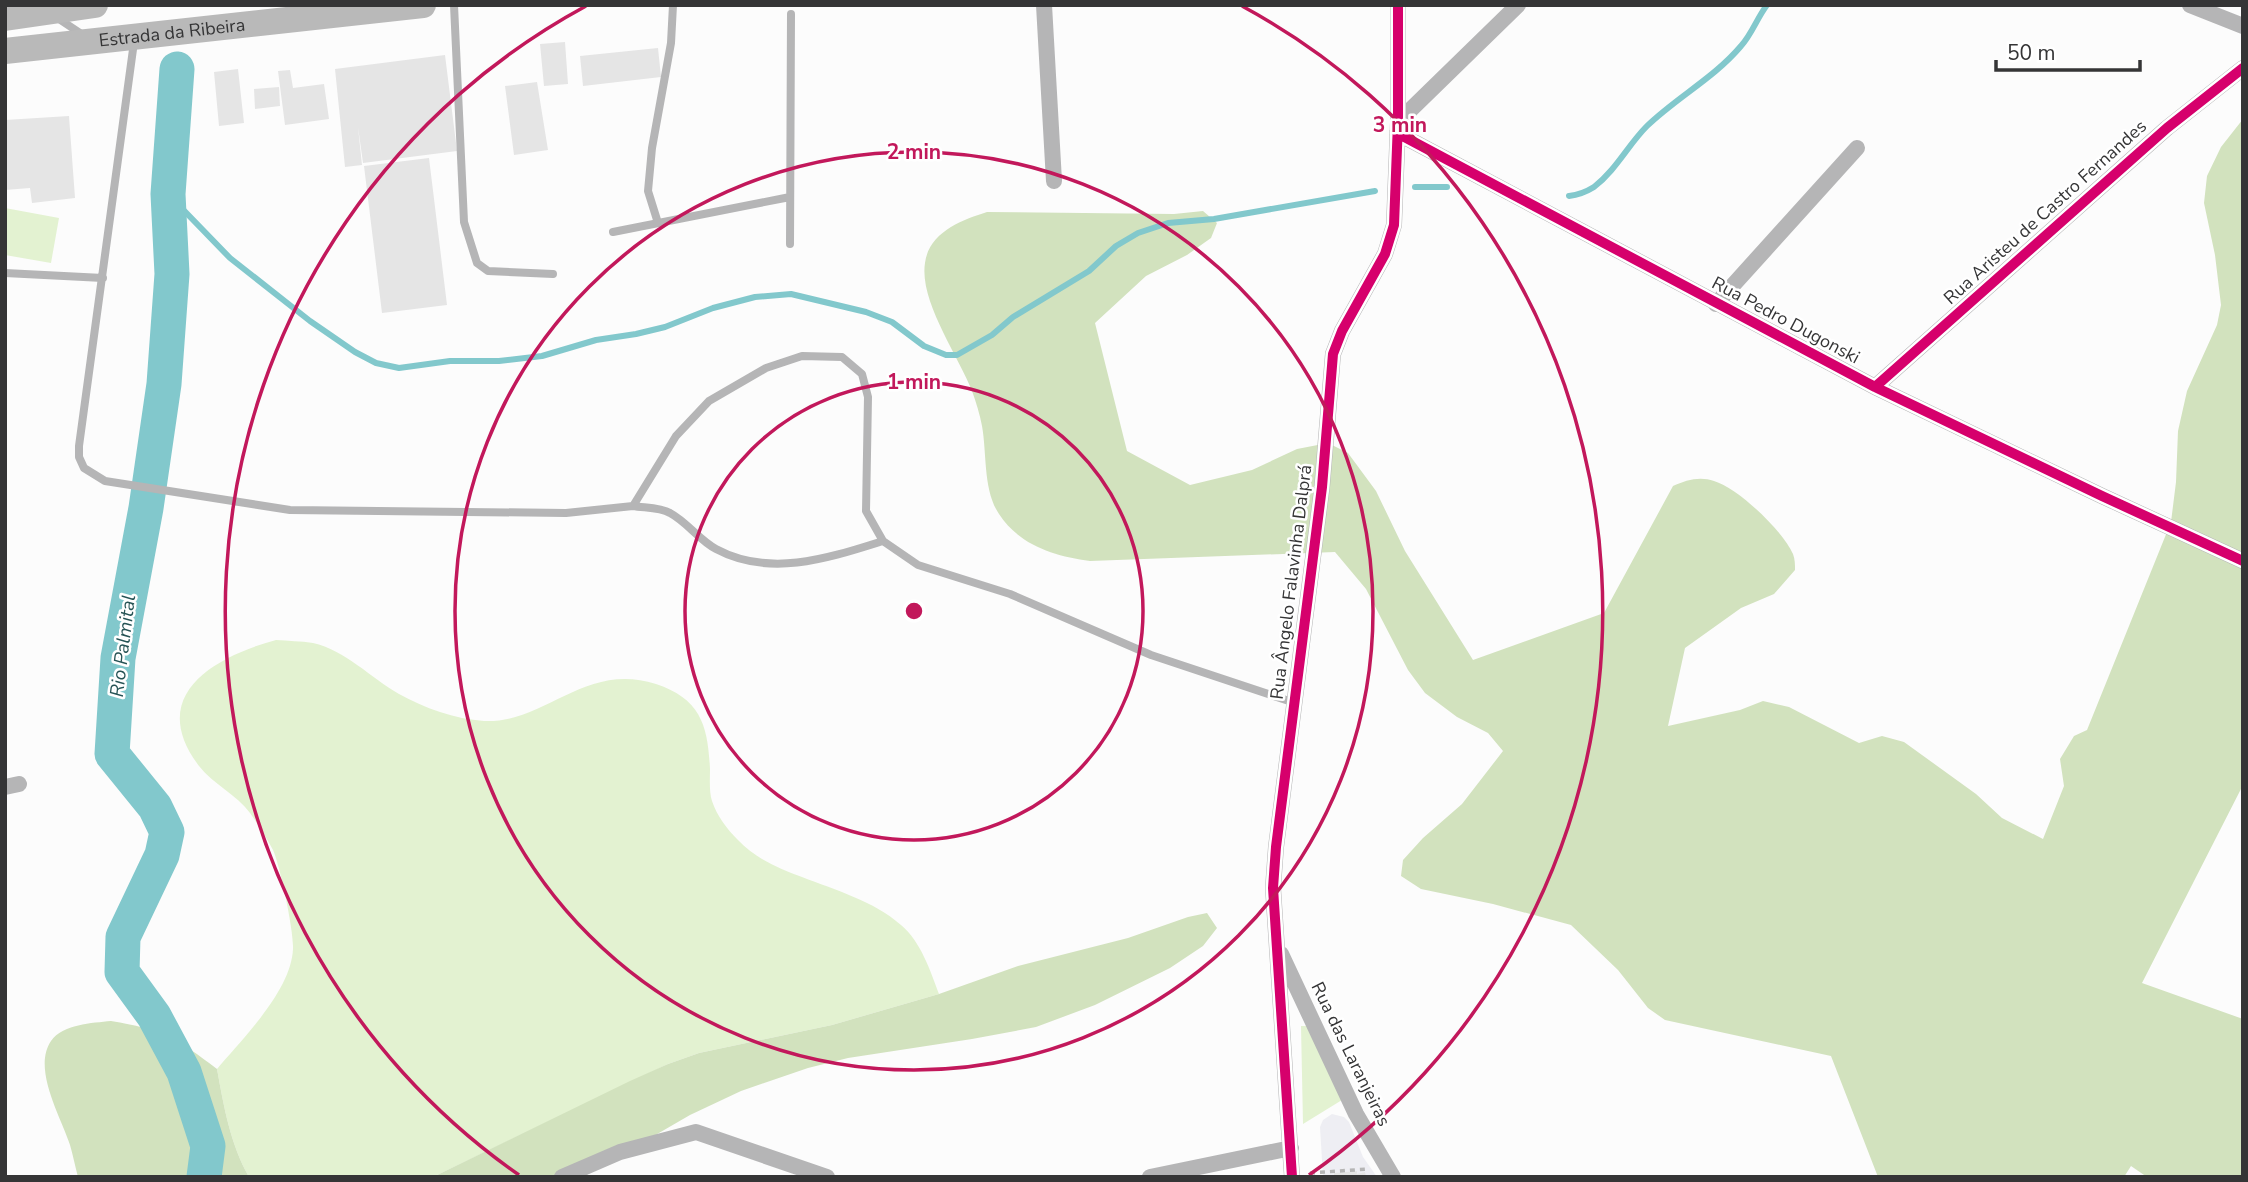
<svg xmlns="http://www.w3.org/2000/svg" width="2248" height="1182" font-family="'Nunito Sans',sans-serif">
<rect width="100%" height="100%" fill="#fcfcfc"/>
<path fill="#eeeef3" d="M1332,1114L1344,1117L1349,1122L1363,1157L1377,1177H1323L1320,1127L1323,1120Z"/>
<path fill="#e3f2d1" d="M5,208L59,218L51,263L5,255Z
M276,640C288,641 301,641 313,643C345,650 371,678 399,694C424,708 455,719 484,721C545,724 585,661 656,684C701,699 708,726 710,769C710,779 709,792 712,801C717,816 727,829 738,840C755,858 779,869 802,877C835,890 874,901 901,925C921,942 930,970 939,994L832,1025L699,1053L668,1064L433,1177H249C230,1143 224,1107 217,1069C243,1038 291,991 293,949C294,932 280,865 273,850C267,838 258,824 250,813C237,795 213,784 199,766C146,696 213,657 276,640Z
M1301,1026H1308L1342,1100L1303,1124Z"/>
<path fill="#d2e2be" d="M2243,119V785L2142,983L2243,1019V1177H2147L2131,1166L2124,1177H1878L1831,1056L1665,1020L1648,1008L1618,970L1571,925L1493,904L1421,889L1401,876L1403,860L1423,838L1462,804L1503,751L1488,733L1457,717L1425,693L1408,670L1366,589L1335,552L1090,561C1055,556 1020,546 999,514C983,490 987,454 982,426C980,415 976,402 972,391C958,355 919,301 925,263C929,232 962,220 987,212L1174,214L1203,211L1217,223L1211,238L1187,255L1146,276L1095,323L1127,451L1190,485L1252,470L1297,449L1328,443L1348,453L1376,491L1405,551L1473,660L1604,613L1673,486C1686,480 1700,476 1714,481C1738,488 1783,531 1793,554C1795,559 1795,565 1795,570L1774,594L1741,608L1685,648L1668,726L1740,710L1763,701L1789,707L1859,743L1882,736L1904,742L1976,794L2002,818L2043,839L2064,786L2060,759L2074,736L2087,730L2171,522L2176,482L2178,431L2187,391L2217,325L2221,305L2215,255L2204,203L2207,176L2221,147Z
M1207,913L1217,928L1203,946L1170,968L1095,1005L1036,1027L972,1039L848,1058L808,1068L741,1091L690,1115L583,1177H433L630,1081L668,1064L699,1053L832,1025L939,994L1018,966L1128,938L1188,917Z
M111,1021C161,1029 178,1039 217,1069C224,1107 230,1143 249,1177H78C75,1166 73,1155 70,1145C61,1117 32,1069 51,1041C63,1024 92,1023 111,1021Z"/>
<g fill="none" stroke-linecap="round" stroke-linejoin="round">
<path stroke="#82c8cc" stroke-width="6" d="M1415,187H1447
M168,194L230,258L310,321L355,352L376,363L399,368L450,361H499L542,356L596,340L636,334L665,327L713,308L755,297L791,294L866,312L892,322L924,346L946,355H957L992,335L1013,317L1089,271L1116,246L1138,233L1168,223L1214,219L1375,191
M1569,196C1578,195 1586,192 1594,187C1616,170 1628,145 1647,126C1677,97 1714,78 1741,46C1752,34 1757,18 1767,5"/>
<path stroke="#82c8cc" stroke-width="35" d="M177,69L168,194L172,274L164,384L146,508L118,658L112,754L155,807L167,832L162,855L123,937L122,972L154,1016L184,1072L208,1146L204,1177"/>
</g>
<path fill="#e5e5e5" d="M565,42L568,84L544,86L540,44Z
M658,48L661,77L583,86L580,56Z
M445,55L457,151L363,163L358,127L362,165L345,167L335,69Z
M238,69L244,123L219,126L214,72Z
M290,70L293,88L324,84L329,119L285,125L278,71Z
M537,82L548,150L514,155L505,86Z
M279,87L280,106L255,109L254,89Z
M69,116L75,198L32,203L30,188L5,190V120Z
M429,158L447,305L382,313L364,166Z
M1357,1171V1174L1365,1172L1366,1177H1334V1173Z"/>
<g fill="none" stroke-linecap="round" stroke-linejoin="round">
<path stroke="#b5b5b5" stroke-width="3.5" stroke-dasharray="5 5" stroke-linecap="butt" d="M1310,1173L1368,1169"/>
<path stroke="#b5b5b6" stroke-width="8" d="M454,5L464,222L477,263L488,271L553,274
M56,17L83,35
M134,42L79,446V457L84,468L105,481L290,510L566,513L633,506L676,436L709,401L766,368L802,356L842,357L862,374L868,397L866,511L883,541L918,565L1010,594L1151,655L1295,703
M658,223L648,191L652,148L671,43L673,5
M613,232L790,197
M790,244L791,14
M5,273L103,278
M633,506C644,508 660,507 670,513C687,522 699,540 716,549C770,578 829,558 883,541"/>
<path stroke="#b5b5b6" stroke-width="16" d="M1044,5L1054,181
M2190,5L2243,26
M1398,122L1518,5
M1397,133L1875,387L2102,496L2243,561
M1716,304L1857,148
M1875,387L2167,128L2243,68
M5,787L19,784
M1281,954L1356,1114L1393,1177
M562,1177L620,1152L696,1132L827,1177
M1150,1177L1291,1148
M1292,1177L1273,888L1276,847L1322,487L1333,354L1342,331L1385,254L1394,225L1398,122V5"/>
<g stroke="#b9b9b9" stroke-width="26">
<path d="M5,18L95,5"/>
<path id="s1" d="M5,51L423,5"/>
</g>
<g stroke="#fff" stroke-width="15">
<path id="cycleway" d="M1397,133L1875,387L2102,496L2243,561
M1875,387L2167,128L2243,68
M1292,1177L1273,888L1276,847L1322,487L1333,354L1342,331L1385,254L1394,225L1398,122V5"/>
</g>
<use href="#cycleway" stroke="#d6006c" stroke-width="10"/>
</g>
<g fill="none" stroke="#c2185b" stroke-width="3.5">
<circle cx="914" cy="611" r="229"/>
<circle cx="914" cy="611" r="459"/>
<path d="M519 1175A688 688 0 0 1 586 6M1242 6A688 688 0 0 1 1309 1175"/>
</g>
<g text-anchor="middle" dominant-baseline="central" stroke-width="5" stroke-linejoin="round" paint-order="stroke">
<g font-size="18" fill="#353536" stroke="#fff">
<text stroke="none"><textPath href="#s1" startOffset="168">Estrada da Ribeira</textPath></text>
<text transform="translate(2045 212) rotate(-42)">Rua Aristeu de Castro Fernandes</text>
<text transform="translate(1786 320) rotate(28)">Rua Pedro Dugonski</text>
<text transform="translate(1291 582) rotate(-83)">Rua Ângelo Falavinha Dalprá</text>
<text transform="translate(1351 1054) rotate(64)">Rua das Laranjeiras</text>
</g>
<g font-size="19" font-style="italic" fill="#265355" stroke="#fff">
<text transform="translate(123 646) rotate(-83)">Rio Palmital</text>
</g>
</g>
<circle cx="914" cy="611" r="10" fill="#c2185b" stroke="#fff" stroke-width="3.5"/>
<g font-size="21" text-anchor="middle" font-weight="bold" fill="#c2185b" stroke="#fff" stroke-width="5" stroke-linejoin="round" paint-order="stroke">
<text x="1400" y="132">3 min</text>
<text x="914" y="159">2 min</text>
<text x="914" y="389">1 min</text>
</g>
<rect width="2248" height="1182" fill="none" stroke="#353536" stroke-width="14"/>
<path d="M1996 60v10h144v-10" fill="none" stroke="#353536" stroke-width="3.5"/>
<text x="2007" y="60" font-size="21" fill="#353536" stroke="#ffffff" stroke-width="5" paint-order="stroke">50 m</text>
</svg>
